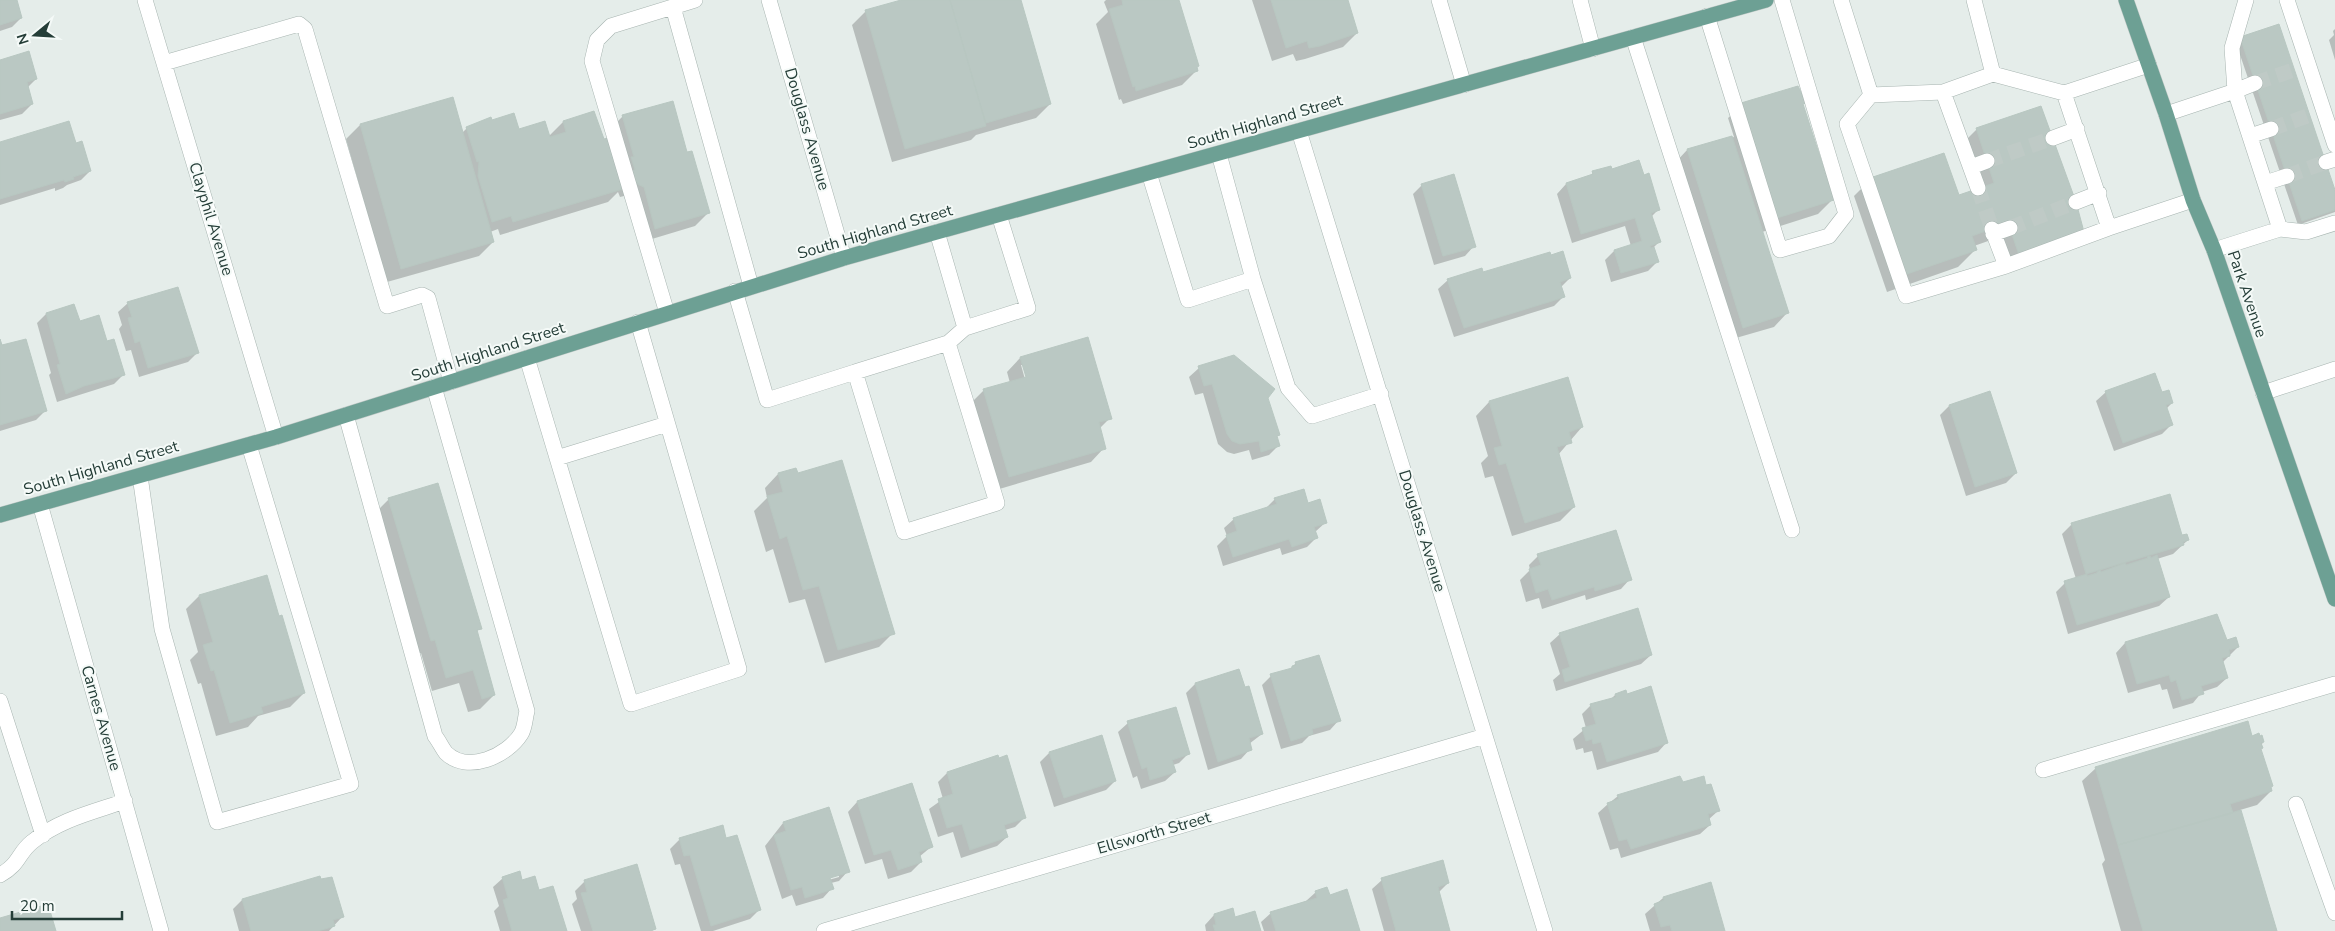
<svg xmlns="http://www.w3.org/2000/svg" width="2335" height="931" font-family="'Nunito Sans',sans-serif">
<rect width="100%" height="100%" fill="#e5edea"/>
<path fill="#0003" fill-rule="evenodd" d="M0,0H16L21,18L12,27L0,31Z
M904,0H1019L1050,104L1036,118L976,135L971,140L892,162L852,25L866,11Z
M1106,0H1178L1196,71L1182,85L1123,104L1121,99L1119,100L1096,24L1108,12L1104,2Z
M1252,0H1346L1357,33L1343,47L1305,59L1296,61L1293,54L1272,61Z
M2335,29V60L2329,40L2334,35L2333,31Z
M2241,38L2335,195V212L2298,225L2236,43Z
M0,61L36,79L27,88L32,104L22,114L0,120Z
M452,99L462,133L467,128L491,121L518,130L549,136L563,122L593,113L617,173L609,130L623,116L709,212L695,226L642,242L630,201L625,199L624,196L620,197L618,192L608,202L500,235L498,229L490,232L493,242L479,256L387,282L346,139L360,125Z
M1742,105H1802L1832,200L1818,214L1762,232L1787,313L1774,327L1729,340L1674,164L1687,150L1734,137L1728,118Z
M2041,107L2075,202L2001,271L1991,240L1974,246L1975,250L1958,267L1887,292L1854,196L1871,179L1958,197L1974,191L1959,147L1976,130Z
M0,143L75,145L90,171L81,180L67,185L63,188L55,191V188L0,205Z
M1611,170L1643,176L1658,210L1651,217L1659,242L1653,248L1657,262L1648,271L1611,282L1605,260L1614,251L1631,246L1625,226L1572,243L1557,194L1566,184L1588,177L1593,173Z
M1422,185L1474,246L1465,256L1434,265L1413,194Z
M1483,274L1570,278L1560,288L1563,297L1554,306L1454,337L1438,289L1448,280Z
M128,303L197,353L188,362L139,377L131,350L126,351L119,329L122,325L118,312Z
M46,314L79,323L106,343L123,375L114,384L57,402L49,375L51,373L37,323Z
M1087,338L1110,418L1099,429L1104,448L1091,462L996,490L970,404L984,390L1010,383L1007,372L1020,358ZM1021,365H1023L1028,383H1026Z
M0,342L46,410L36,420L0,431Z
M1199,368L1267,398L1279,434L1276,437L1279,445L1269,455L1252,460L1249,450L1234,454L1227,452L1218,444L1203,393L1195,395L1189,377Z
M2106,392L2172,403L2166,409L2172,424L2162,434L2114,451L2096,401Z
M1489,402L1582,427L1558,455L1574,507L1560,521L1512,536L1493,476L1485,478L1481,463L1488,456L1476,416Z
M1949,406L2016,473L2006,483L1966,496L1940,415Z
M778,474L893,633L879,647L825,663L805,599L789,603L773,549L766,552L754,511L767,498L765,488Z
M389,499L480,628L476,632L494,695L480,709L468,712L459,683L432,691L421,653L417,654L375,513Z
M1275,499L1326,522L1315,532L1316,538L1307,547L1282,555L1280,548L1223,566L1217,546L1227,536L1224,528L1234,519L1266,508Z
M2072,524L2181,537L2188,540L2173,554L2157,559L2169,597L2159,606L2068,634L2056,592L2065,583L2076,579L2062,534Z
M1538,556L1630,579L1621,589L1586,600L1585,595L1542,609L1539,598L1526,602L1520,580L1530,570L1529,565Z
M199,596L304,693L290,707L258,716L248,727L216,736L201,683L198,684L190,660L198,652L186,609Z
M2217,616L2226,642L2238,647L2222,663L2227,678L2217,687L2202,692L2193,703L2173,709L2167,689L2162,690L2160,684L2128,693L2116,653L2125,643Z
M1560,634L1651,655L1641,664L1556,691L1553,680L1560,674L1550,643Z
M1296,663L1339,720L1330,730L1309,736L1302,743L1281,749L1262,685L1271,676L1289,670Z
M1195,684L1244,689L1262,734L1249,744L1250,749L1241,759L1208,770L1186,693Z
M1615,695L1667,742L1658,752L1597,770L1592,751L1584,753L1583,748L1576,750L1573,739L1586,728L1582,714L1591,705L1611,699Z
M1128,723L1188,754L1179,763L1173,765L1175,772L1165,781L1141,789L1137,776L1133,778L1118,732Z
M1101,737L1115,781L1106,790L1054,807L1040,762L1049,753Z
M2251,737L2263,742L2260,749L2271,791L2257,805L2240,810L2276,931H2121L2102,864L2105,860L2082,781L2096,768Z
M947,773L1025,817L1015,827L1005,830L1007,837L997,846L961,858L953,832L938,837L929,809L943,799L938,782Z
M912,784L931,847L919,857L921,862L911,872L888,879L882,859L865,864L848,812L857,802Z
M1682,784L1718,811L1708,820L1710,825L1700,834L1621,858L1618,848L1610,850L1598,813L1608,804L1618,796Z
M828,809L848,871L839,881L831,883L832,888L823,898L796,906L792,895L782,899L765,846L783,823ZM839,874V877L825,881L824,879Z
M680,839L725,840L759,910L750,919L713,931H701L680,864L675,865L670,849Z
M503,878L522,882L538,892L565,931H500L494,911L499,906L493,887Z
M1382,880L1448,883L1438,893L1449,931H1384L1372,889Z
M585,881L655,928L652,931H581L572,904L577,899L575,891Z
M1316,892L1329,896L1359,931H1264L1261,922L1271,913L1306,901Z
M1663,898L1724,931H1650L1645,914Z
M242,900L342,917L329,931H239L233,909Z
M1232,910L1234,919L1260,931H1206L1205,925L1214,915Z"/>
<path fill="#bac8c3" stroke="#b8c7c1" d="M0,0H17L22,18L0,25Z
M901,0H950L986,126L905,149L865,10Z
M950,0H1021L1051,104L986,123Z
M1122,0H1179L1199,66L1197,67L1198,71L1136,91L1135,86L1133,87L1109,9L1123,5Z
M1271,0H1348L1358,33L1320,46L1309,48L1307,41L1286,48Z
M2279,24L2335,190V210L2302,221L2240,37Z
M29,51L37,79L27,82L33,104L0,114V60Z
M1798,86L1806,103L1803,104L1834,200L1777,218L1741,103Z
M453,97L494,242L401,269L360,124Z
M673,101L687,152L692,151L710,213L655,229L644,187L639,185L638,183L634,184L630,171L635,170L631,157H634L622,115Z
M2041,106L2076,202L2084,232L2019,255L2008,223L1972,236L1977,250L1904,275L1870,178L1944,153L1959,195L1994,183L1976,128Z
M594,111L604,139L608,138L623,189L513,222L511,216L492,222L478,176L479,161L477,162L466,127L491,117L492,120L514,113L519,129L545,121L550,137L566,132L563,121Z
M69,121L76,143L82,141L91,171L73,177L74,179L65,182L64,180L0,199V142Z
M1732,136L1789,313L1743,328L1687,149Z
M1639,160L1644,175L1649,173L1660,210L1651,213L1661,242L1650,246L1651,248L1654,247L1659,262L1621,273L1614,250L1642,241L1635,218L1581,234L1566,183L1593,174L1592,171L1611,166L1612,169Z
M1454,174L1476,247L1443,256L1421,184Z
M1563,251L1571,278L1560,282L1565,297L1464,328L1447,279L1482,268L1483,272L1550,252L1551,255Z
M178,287L199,353L148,368L140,341L135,343L128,318L132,317L127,302Z
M74,304L80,321L99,315L107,341L114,339L125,375L84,386L66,394L57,365L60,364L46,313Z
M1088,337L1112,419L1099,422L1106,449L1009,477L983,389L1026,377L1020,357Z
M0,339L2,345L26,339L47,411L0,425Z
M1234,355L1275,389L1268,398L1280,435L1277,436L1280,446L1261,452L1259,441L1240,444L1232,441L1227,434L1212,384L1204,386L1198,366Z
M2155,373L2162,392L2169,390L2173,403L2166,405L2173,425L2123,443L2105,391Z
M1568,377L1583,427L1569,432L1572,443L1557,447L1575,507L1525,523L1506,463L1499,465L1494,448L1502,446L1489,401Z
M1990,391L2017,473L1975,487L1949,405Z
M842,460L895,634L838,650L819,586L803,590L787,536L780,539L767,496L783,492L778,473L796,468L798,473Z
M438,483L482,629L477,630L495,695L482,699L473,670L446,678L435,640L431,641L388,498Z
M1304,489L1308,503L1320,499L1327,523L1314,527L1318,538L1292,547L1289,539L1233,557L1226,535L1237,531L1233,518L1277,504L1274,498Z
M2170,494L2182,535L2187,534L2189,540L2183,542L2184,545L2086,574L2071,523Z
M1616,530L1632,580L1595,591L1594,587L1552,600L1548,589L1536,593L1529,569L1541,565L1537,554Z
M2157,555L2170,597L2077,625L2064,581L2087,574V576L2097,573V572L2100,570L2101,572L2125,563L2126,565L2148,558L2147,557L2150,556L2151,558Z
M267,575L279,616L282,615L305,693L261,707L263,713L230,723L214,670L211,671L203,645L213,642L199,595Z
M1638,608L1652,655L1565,682L1562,670L1570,667L1559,633Z
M2217,614L2227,640L2236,637L2239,647L2229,650L2230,656L2222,658L2228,678L2201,686L2204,694L2182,700L2176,680L2171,682L2169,675L2137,684L2125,642Z
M1319,655L1341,721L1312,729L1313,734L1291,741L1270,674L1292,668V666L1296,665L1295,662Z
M1239,669L1245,687L1249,686L1263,734L1249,738L1252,750L1218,762L1195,683Z
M1651,686L1668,743L1607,762L1601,742L1593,744L1592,739L1586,741L1582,728L1596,724L1590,704L1616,697L1615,694L1626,690L1627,694Z
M1176,707L1190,754L1172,760L1176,772L1150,780L1147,767L1142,769L1127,721Z
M2248,721L2252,736L2259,733L2260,736L2262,735L2264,742L2261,743L2263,748L2261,749L2273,786L2271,787L2272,791L2230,804L2233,813L2118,845L2095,767Z
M1102,735L1116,781L1064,798L1049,752Z
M998,755L999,758L1007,755L1026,818L1004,825L1008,837L970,850L962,824L947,828L938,799L953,794L947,772Z
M1680,776L1683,782L1704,776L1706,785L1711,784L1720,811L1708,814L1711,825L1631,849L1627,839L1619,841L1607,803L1619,799L1617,795Z
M912,783L933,847L919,852L922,862L898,870L891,850L874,855L857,801Z
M829,807L850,872L830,878L834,889L805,898L802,887L791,890L774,835L786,831L783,822Z
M2241,810L2277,931H2143L2118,845Z
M723,825L726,838L737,835L761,910L711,926L690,855L684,856L679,838Z
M1443,860L1449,883L1438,887L1450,931H1396L1381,878Z
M637,864L656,929L650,931H593L581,893L587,892L584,880Z
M520,871L522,880L535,876L539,890L553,886L567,931H512L503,900L508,898L502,877Z
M320,876L321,879L332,877L344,917L333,920L335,926L318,931H251L242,899Z
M1711,882L1725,931H1672L1670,925L1661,927L1654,904L1664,900L1663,897Z
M1327,887L1330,895L1347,889L1360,931H1276L1270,912L1317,898L1315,891Z
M48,904L56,931H0V918Z
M1233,908L1235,917L1255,911L1261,931H1215L1213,925H1216L1214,914Z"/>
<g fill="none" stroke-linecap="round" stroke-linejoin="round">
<path stroke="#bfcac6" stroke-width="15" stroke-dasharray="15 8" stroke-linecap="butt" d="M2255,83L2294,70
M2271,129L2310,115
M1987,161L2053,138
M2287,176L2326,162
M1978,188L1992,229
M2010,228L2076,202"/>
<g stroke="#a8b5b1" stroke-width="16">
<path id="minor" d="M145,0L276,437
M769,0L844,258
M1439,0L1464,85
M1580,0L1593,49
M1841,0L1871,95L1943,92L1993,74L1974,0
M2246,0L2232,48L2235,91L2255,83
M2287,0L2335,145
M673,7L751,286
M1707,16L1780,250L1829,236L1846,214L1782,0
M1633,37L1792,530
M164,63L299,24L305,29L387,306L422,295L428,298L451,382
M1993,74L2064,93L2149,65
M1943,92L1978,188
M2064,93L2109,228L2193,200
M1871,95L1847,124L1906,296L2006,266
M2166,114L2235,91L2280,229L2214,250
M1299,131L1545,931
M2250,136L2271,129
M2053,138L2077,129
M2326,162L2335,159
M1971,167L1987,161
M1149,173L1188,300L1253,279L1219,154
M2265,183L2287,176
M2076,202L2099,193
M1992,229L2006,266L2109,228
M2280,229L2306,232L2335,223
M937,232L965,328
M1993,234L2010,228
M1253,279L1288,388L1312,416L1381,394
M735,291L767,400L855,372L904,532L997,503L948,343L965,328L1028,308L999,215
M667,313L592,61L597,40L611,26L695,0
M527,358L631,704L739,669L638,322
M855,372L948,343
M2263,393L2335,369
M346,415L435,736C439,741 442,748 446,753C468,774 507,756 521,734C525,728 525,718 527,711L434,387
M557,458L667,424
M140,476L162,629L217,822L351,784L249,445
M40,504L161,931
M0,701L43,835
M2043,770L2335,684
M2296,804L2335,913
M0,875C20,864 18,853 32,842C58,820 93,812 125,801
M824,931L1485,736"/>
</g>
<g stroke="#c2c9c7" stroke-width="16">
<path id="major" d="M2126,0L2166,114L2193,200L2214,250L2335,599
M0,515L276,437L844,258L1766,0"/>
</g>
<use href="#minor" stroke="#fff" stroke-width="15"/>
<use href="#major" stroke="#6da094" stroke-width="15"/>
</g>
<g text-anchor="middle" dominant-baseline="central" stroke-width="4" stroke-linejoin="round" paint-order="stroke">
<g font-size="16" fill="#253e38" stroke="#f5faf8">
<text transform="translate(1265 122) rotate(-16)">South Highland Street</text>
<text transform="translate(807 129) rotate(74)">Douglass Avenue</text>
<text transform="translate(211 219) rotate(73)">Clayphil Avenue</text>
<text transform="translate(875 232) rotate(-16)">South Highland Street</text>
<text transform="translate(2247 294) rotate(71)">Park Avenue</text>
<text transform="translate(488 352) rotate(-18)">South Highland Street</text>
<text transform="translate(101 468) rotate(-16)">South Highland Street</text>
<text transform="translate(1422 531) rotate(73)">Douglass Avenue</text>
<text transform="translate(101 718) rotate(74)">Carnes Avenue</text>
<text transform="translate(1154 833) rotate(-16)">Ellsworth Street</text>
</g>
</g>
<g transform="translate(35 35) rotate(252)" stroke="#f5faf8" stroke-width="4" paint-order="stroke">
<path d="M0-4L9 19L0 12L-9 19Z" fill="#253e38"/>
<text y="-8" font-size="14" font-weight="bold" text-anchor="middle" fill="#253e38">N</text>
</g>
<path d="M12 911v8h110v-8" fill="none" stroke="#253e38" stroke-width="2.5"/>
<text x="20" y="911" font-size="15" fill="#253e38" stroke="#f5faf8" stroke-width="4" paint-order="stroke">20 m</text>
</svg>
